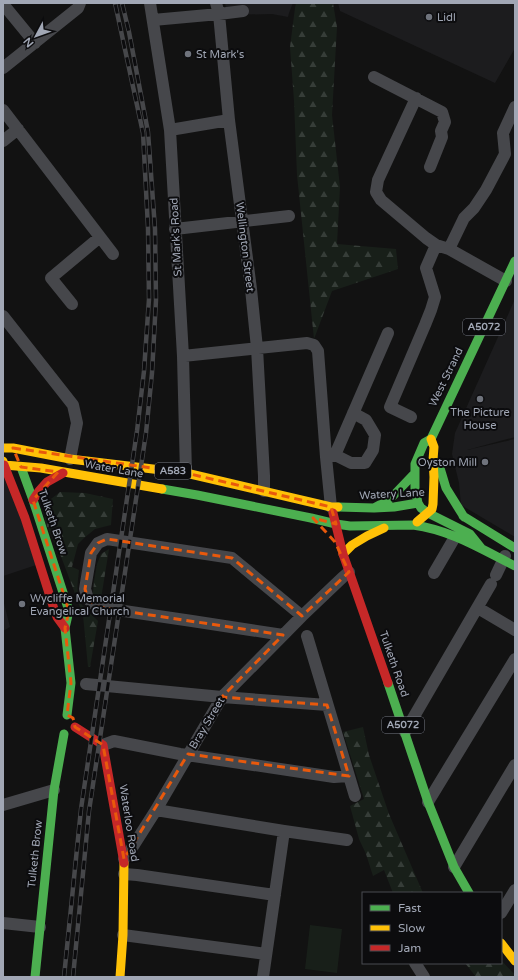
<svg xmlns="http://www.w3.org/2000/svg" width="518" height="980" font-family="'Varela Round',sans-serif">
<defs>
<pattern id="forest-firs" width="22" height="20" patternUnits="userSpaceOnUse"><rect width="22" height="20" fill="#181f19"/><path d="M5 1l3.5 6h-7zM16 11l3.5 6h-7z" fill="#363d38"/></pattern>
</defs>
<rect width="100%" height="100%" fill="#121212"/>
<path fill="#1c1c1e" d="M225,3H293L289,13L288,17L272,14L227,15Z
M338,3H515V48L495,83L340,11Z
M515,299V437L467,450L515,439V537L461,505L459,483L452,454L455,433Z
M3,475L39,564L3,576Z
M3,599L10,627L3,631Z"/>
<path fill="url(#forest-firs)" d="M296,3H333L337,27L332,115L340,187L337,244L396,249L398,269L332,291L314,339L297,175L294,101L290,47L295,8Z
M60,492L85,493L113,499L111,525L95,529L84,538L78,544L72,567L79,570C78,581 75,594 82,605C86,610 93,616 98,621L90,667H88L83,615L62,559L45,522L47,502Z
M109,549L100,605L93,594L94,581L97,564L101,554Z
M363,727L369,755L389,814L423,893H393L384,870L373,876L366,854L359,839L350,806L364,799L343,732Z
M501,960L515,975V977H476L465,963H501Z"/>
<path fill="#181f19" d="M310,925L342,929L337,973L305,969Z"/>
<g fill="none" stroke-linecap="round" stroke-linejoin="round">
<path stroke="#46474b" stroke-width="12" d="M150,3L170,130L183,356L186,473
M216,3L219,14L229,120L251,289L257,348L264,476V491
M3,4L35,43
M153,20L219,14L243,11
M3,68L78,8L80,3
M374,77L442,112L445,122L441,131L442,137L430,167
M416,98L378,180L376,192L381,200L426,238L436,245L449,249L506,281
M3,110L113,254
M170,130L229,120
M3,141L18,129
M175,229L289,216
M449,249L464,218L474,208L486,190L505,154L503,133L515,107
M72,304L51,278L100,237
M3,316L73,405L77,423L70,459
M183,356L307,343L314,345L318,351L326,457L331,507
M411,417L390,407L425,325L431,310L435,297L426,268L436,245
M335,455L351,463H365L373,450L375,435L366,420L353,413
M326,457L335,455L388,333
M434,573L455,537
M496,575L505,556
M478,608L515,630
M283,635L192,621L97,607L88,599L85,589L91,553L98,543L107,539L232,558L302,616
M307,636L355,796
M86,684L222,697L327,705
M405,732L491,584
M103,745L114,741L180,754L334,777L349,776
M428,802L515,659
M3,805L54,790
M156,810L284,831L347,840
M124,859L130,851L156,810L222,697L302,616L343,577L349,572
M454,867L515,765
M124,874L137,875L275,895
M501,913L515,890
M3,923L40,927
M123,935L266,954
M415,963L424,977
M263,977L284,831"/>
<path stroke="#4caf50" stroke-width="9" d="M438,465L440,468L446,488L464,517
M21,467L33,500L69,611L65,628L71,683L67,715
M162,489L197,495L311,518L336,524L350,526L413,525
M338,507L374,508L394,507L418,503
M374,508L387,501L393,496L414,474
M463,516L515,548
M413,525C451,530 481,549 515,566
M482,549L470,534L428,513L421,508L418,503L415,489V464L424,443L431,439L515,261
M388,683L428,802L454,867L469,893
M35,977L54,790L64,734"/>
<path stroke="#ffc107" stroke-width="9" d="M3,448H13L70,459L186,473L331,507H338
M3,461L4,465L41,468L162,489
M417,522L432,509L433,504L434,477L433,460L434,447L431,439
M343,554L352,545L367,536L384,528
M501,943L515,961
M120,977L123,935L124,863"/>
<path stroke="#c62828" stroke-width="9" d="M4,465L25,518L54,609L57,617L65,628
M33,500L39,491L47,482L63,473
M333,513L343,554L388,683
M75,727L103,745L124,863"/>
<g stroke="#46474a" stroke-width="4.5">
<path id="rail" d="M64,977L81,809L137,431L144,371L149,299L148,228L143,133L115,3
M73,977L89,811L146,433L152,373L156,300L155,229L148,132L129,32L122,3"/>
</g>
<use href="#rail" stroke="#0c0c0e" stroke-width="3" stroke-dasharray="9" stroke-linecap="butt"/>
</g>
<path fill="none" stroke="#e8590c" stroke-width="3" stroke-dasharray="8 5" stroke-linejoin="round" d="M13,448L186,473L331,507L336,524L313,518L335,542L349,572L302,616L232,558L107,539L98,543L91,553L85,589L88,599L97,607L283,635L222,697L327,705L349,776L188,754L124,859L103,745L75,727L73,718L67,715L71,683L65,628L69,611L33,500L58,472L21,467Z"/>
<g fill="#6f737c" stroke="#0c0c0e" stroke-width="1.5">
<circle cx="429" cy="17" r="4"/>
<circle cx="188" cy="54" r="4"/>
<circle cx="480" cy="399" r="4"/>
<circle cx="485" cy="462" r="4"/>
<circle cx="22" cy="604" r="4"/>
</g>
<g text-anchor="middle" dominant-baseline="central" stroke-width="4" stroke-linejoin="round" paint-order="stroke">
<g fill="#0c0c0e" stroke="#747883" stroke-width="1">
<rect x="463" y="319" width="42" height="16" rx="3"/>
<rect x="155" y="463" width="36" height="16" rx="3"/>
<rect x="382" y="717" width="42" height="16" rx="3"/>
</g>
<g font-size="10" font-weight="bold" fill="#a1a7b5">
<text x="484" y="327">A5072</text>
<text x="173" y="471">A583</text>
<text x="403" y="725">A5072</text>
</g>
<g font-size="11" fill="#a1a7b5" stroke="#0c0c0e" text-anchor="start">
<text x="437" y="17">Lidl</text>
<text x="196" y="54">St Mark's</text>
<text x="480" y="412" text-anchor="middle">The Picture<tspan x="480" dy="13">House</tspan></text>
<text x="477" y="462" text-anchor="end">Oyston Mill</text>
<text x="30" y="598">Wycliffe Memorial<tspan x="30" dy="13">Evangelical Church</tspan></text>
</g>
<g font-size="11" fill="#a1a7b5" stroke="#0c0c0e">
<text transform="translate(176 237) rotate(-93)">St Mark's Road</text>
<text transform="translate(245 247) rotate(83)">Wellington Street</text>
<text transform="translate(446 377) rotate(-64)">West Strand</text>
<text transform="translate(114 469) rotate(10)">Water Lane</text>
<text transform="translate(392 494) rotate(-3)">Watery Lane</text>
<text transform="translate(53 522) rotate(71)">Tulketh Brow</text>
<text transform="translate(394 664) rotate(71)">Tulketh Road</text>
<text transform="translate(207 723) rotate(-59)">Bray Street</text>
<text transform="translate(129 823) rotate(81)">Waterloo Road</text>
<text transform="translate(35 854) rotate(-84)">Tulketh Brow</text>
</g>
</g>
<rect width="518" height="980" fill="none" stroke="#a1a7b5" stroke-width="8"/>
<rect x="362" y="892" width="140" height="72" fill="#0c0c0e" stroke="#484a51"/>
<rect x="370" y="905" width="20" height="6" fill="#4caf50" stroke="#484a51"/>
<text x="398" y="912" font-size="12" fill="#a1a7b5">Fast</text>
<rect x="370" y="925" width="20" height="6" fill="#ffc107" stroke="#484a51"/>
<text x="398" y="932" font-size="12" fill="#a1a7b5">Slow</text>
<rect x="370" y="945" width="20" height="6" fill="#c62828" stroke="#484a51"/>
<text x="398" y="952" font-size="12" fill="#a1a7b5">Jam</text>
<g transform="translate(36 36) rotate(229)" stroke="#0c0c0e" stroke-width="3" paint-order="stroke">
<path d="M0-3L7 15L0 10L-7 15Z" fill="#a1a7b5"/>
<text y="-6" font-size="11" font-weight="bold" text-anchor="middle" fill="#a1a7b5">N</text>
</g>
</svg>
